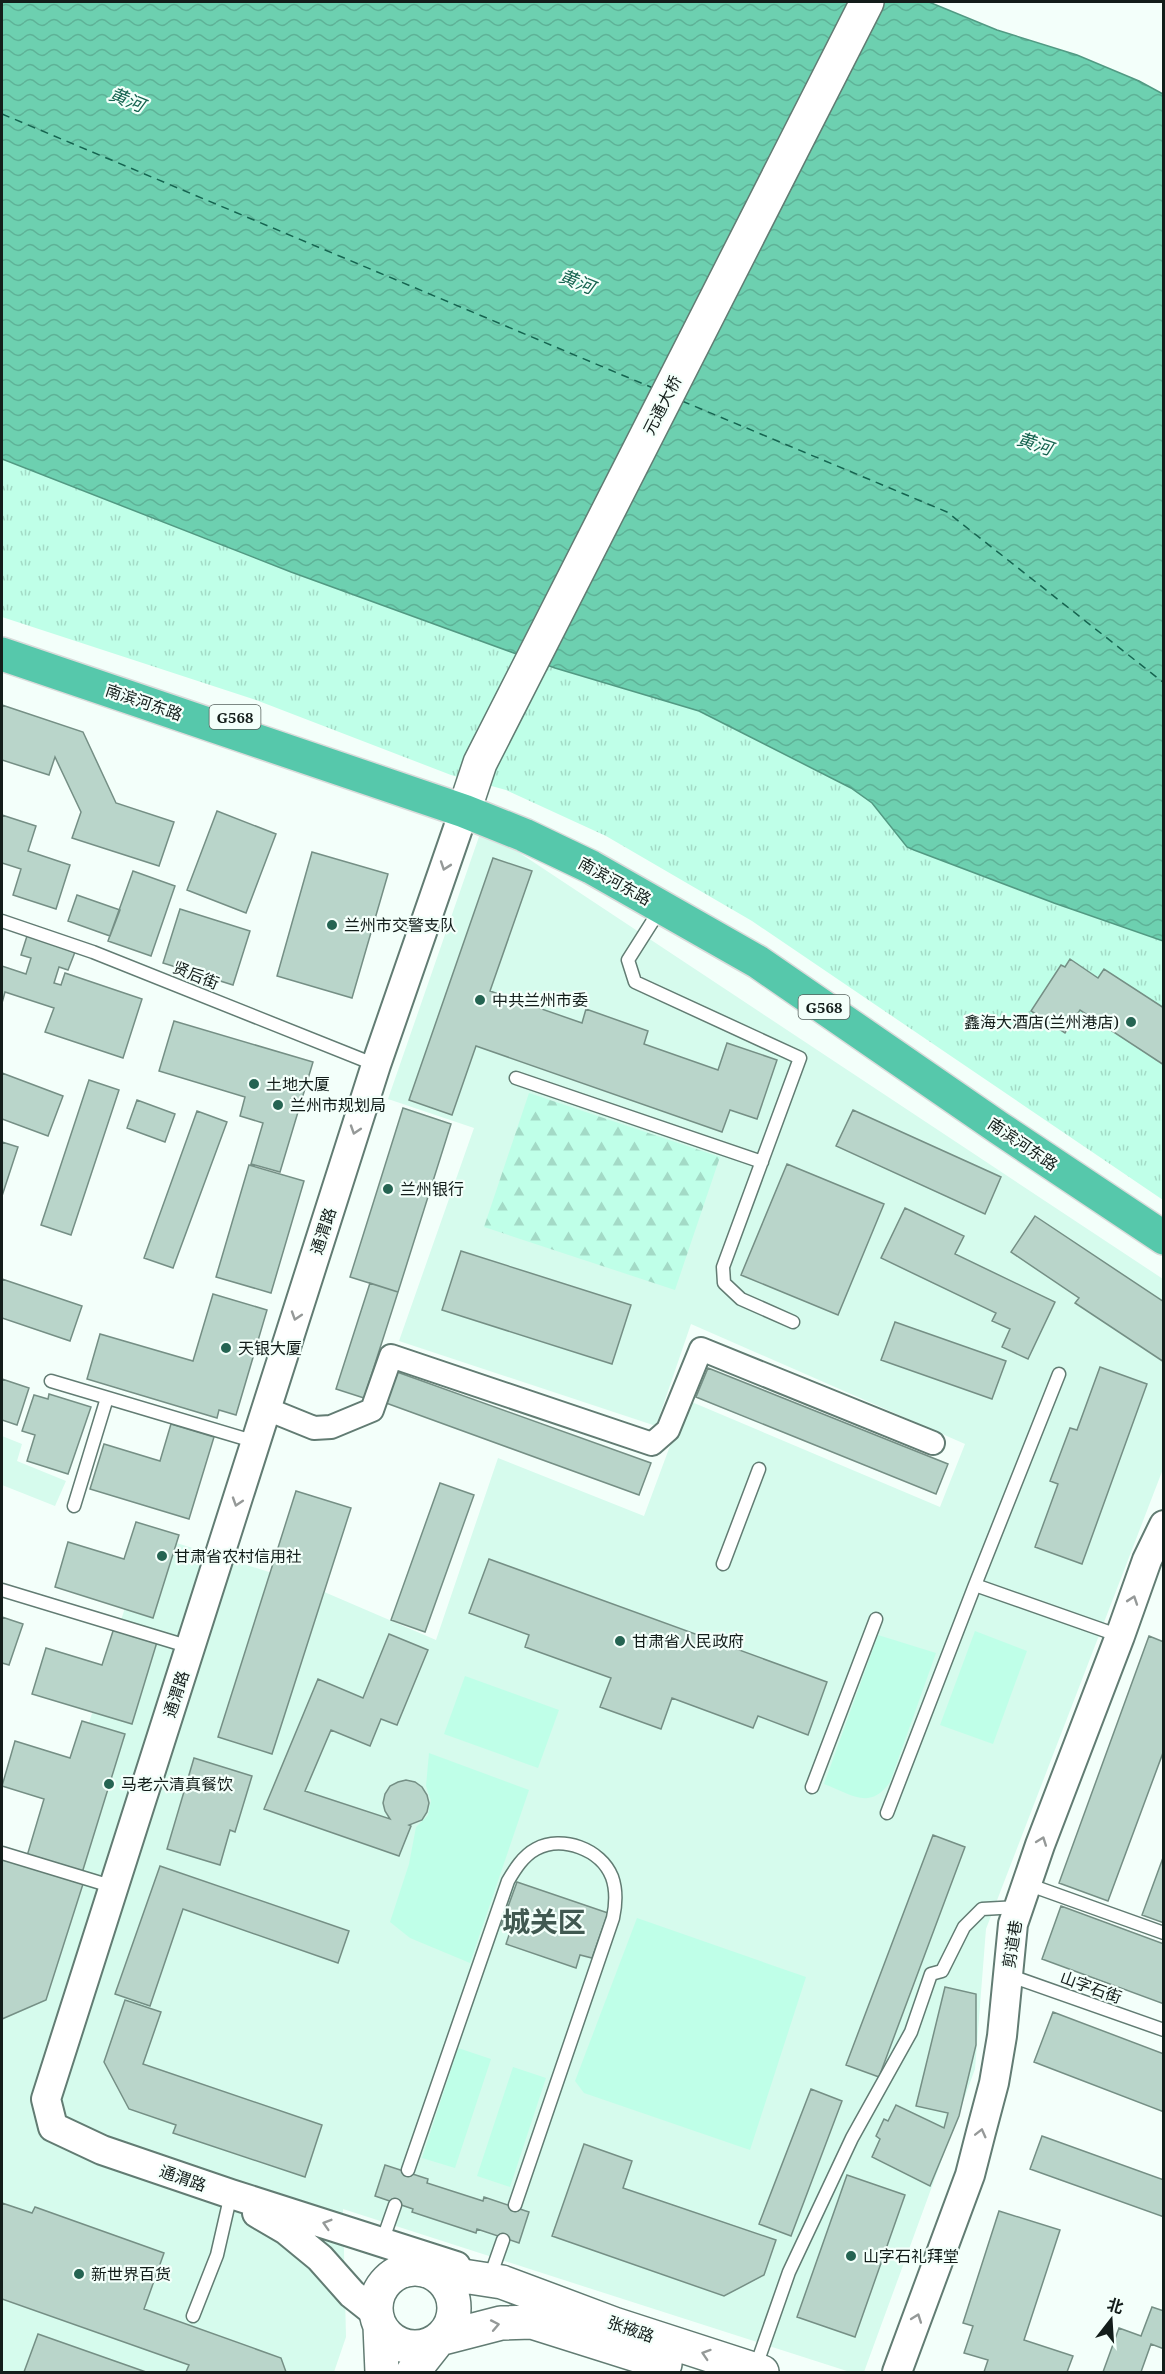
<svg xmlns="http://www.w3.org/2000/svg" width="1165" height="2374" font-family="'Noto Serif','Noto Sans SC',serif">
<defs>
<pattern id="forest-firs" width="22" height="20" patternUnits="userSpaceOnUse" patternTransform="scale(1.5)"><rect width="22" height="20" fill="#bfffe8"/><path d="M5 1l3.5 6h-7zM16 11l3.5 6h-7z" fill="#a3dac6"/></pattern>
<pattern id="park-tufts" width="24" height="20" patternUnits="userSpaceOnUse" patternTransform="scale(1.5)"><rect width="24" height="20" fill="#bfffe8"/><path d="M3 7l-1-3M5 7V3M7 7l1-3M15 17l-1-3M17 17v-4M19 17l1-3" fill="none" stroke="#a3dac6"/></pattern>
<pattern id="water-waves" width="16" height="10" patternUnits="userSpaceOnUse" patternTransform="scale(1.5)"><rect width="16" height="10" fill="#6dd0b0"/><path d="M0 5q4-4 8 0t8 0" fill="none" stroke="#5eb297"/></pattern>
</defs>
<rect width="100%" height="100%" fill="#f3fffa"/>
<path fill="#d6fbed" d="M482,828L1163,1279V1469L986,1929L975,2069L864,2372H850L343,2209L346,2337L334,2372H2V1942L19,1947L148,1534L301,1582L436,1640L498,1458L644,1516L687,1400L940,1507L965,1444L691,1324L656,1426L399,1341L474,1128L388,1099Z
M2,1436L22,1444L17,1461L66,1481L55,1506L2,1485Z"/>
<path fill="#bfffe8" d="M975,1631L1027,1651L993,1744L940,1725Z
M878,1635L936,1653L890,1782C870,1811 851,1794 824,1784Z
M465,1676L559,1710L538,1768L444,1734Z
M429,1753L529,1790L470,1963L410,1938L390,1922L409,1864L416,1827L428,1815L431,1801L426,1786Z
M637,1918L806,1977L750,2150L584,2093L575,2081Z
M458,2048L491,2059L455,2168L422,2158Z
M513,2067L546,2078L510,2187L477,2176Z"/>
<path fill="url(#forest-firs)" d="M529,1093L720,1157L675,1290L484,1227Z"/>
<path fill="url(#park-tufts)" d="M2,459L291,572L555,668L699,711L851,788L872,803L907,847L914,850L1054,903L1163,941V1200L752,921L606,836L506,790L451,775L256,700L2,617Z"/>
<path fill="url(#water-waves)" stroke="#529a83" stroke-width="1.5" d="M2,2H929L997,30L1077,55L1139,81L1163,94V941L1054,903L914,850L907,847L872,803L851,788L699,711L555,668L291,572L2,459Z"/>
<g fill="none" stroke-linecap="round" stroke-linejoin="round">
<path stroke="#166450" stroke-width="1.5" stroke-dasharray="8 6" stroke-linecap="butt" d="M2,114L653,388
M682,401L947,512L1164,683"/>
</g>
<path fill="#b9d5ca" stroke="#758f85" stroke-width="1.5" d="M2,705L83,732L116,803L174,822L159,866L72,838L81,812L55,757L49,775L2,760Z
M217,811L276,834L246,913L187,890Z
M2,815L36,826L28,851L70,865L56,909L13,895L21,869L2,863Z
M312,852L388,874L352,998L277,976Z
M493,858L532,871L490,991L582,1023L586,1009L648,1031L644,1044L718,1070L727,1043L777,1060L757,1119L730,1110L722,1132L476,1046L452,1115L409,1100Z
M133,871L175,886L151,956L108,941Z
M77,895L120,910L110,936L68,921Z
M180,909L250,931L233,985L163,963Z
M27,936L75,952L68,970L59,967L54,983L61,985L65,973L142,999L123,1058L45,1032L54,1008L5,992L2,1003V966L26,974L31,958L21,955Z
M1070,959L1098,978L1104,969L1164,1008V1065L1080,1010L1065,1033L1031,1011L1061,965L1065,967Z
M174,1021L313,1062L280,1172L251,1164L263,1123L240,1116L245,1097L159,1071Z
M2,1073L63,1096L48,1136L2,1119Z
M89,1080L119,1090L71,1235L41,1225Z
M137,1100L175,1114L165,1142L127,1128Z
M403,1108L451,1124L398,1292L350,1277Z
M853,1110L1001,1177L985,1214L836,1146Z
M197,1111L227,1122L173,1268L144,1258Z
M2,1142L18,1147L2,1196Z
M787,1164L884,1204L838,1315L741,1275Z
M249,1165L304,1181L271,1293L216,1277Z
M905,1208L964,1236L955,1254L1055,1302L1028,1359L1002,1347L1010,1329L992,1321L996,1313L881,1258Z
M1035,1216L1164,1302V1362L1075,1303L1079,1298L1011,1252Z
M461,1251L631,1305L612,1364L442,1310Z
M2,1279L82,1306L70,1341L2,1318Z
M370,1283L398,1292L364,1398L336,1389Z
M213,1294L267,1310L236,1415L219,1410L217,1418L87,1379L100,1334L193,1361Z
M895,1322L1006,1361L992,1399L881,1360Z
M1100,1367L1147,1384L1082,1564L1035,1547L1058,1484L1050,1481L1070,1428L1077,1430Z
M708,1368L948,1464L936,1494L696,1397Z
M397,1372L651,1463L639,1495L386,1403Z
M2,1379L29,1388L17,1425L2,1420Z
M49,1394L91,1407L68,1474L27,1461L35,1435L22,1431L34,1395L48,1399Z
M171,1424L214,1437L189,1519L90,1489L104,1444L160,1461Z
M440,1483L474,1495L425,1632L391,1620Z
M296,1491L351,1508L272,1754L218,1737Z
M136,1522L179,1535L153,1618L55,1587L68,1542L124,1559Z
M489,1559L827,1682L808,1735L758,1716L753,1728L672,1698L661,1729L600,1707L611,1678L525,1647L529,1635L469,1613Z
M2,1617L23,1624L9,1665L2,1663Z
M114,1628L157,1642L132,1724L32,1694L46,1648L102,1665Z
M389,1634L428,1650L397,1725L381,1719L370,1746L331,1730L305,1791L390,1819L385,1811L383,1803L385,1794L390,1786L398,1782L406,1780L415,1782L422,1787L427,1795L429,1803L427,1812L422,1820L409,1825L411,1826L399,1856L264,1809L318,1679L363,1698Z
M1149,1636L1164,1642V1750L1108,1901L1059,1883Z
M82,1721L125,1734L82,1873L27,1856L44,1799L2,1786L15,1741L70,1758Z
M194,1758L252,1776L235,1832L230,1830L220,1865L167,1849Z
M933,1835L965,1847L879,2077L846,2065Z
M1164,1855V1923L1142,1915Z
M2,1859L83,1884L46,2000L2,2019Z
M160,1866L349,1931L338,1963L183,1909L150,2006L115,1994Z
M517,1882L608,1913L592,1958L580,1955L576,1968L506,1944L511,1929L501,1926Z
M1061,1906L1164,1944V2004L1042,1959Z
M945,1987L976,1994V2045L959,2116L930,2186L872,2157L880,2139L876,2136L884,2119L888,2121L896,2105L944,2128L948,2113L916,2106Z
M125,2000L161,2012L143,2064L322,2125L305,2177L173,2133L176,2125L129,2109L104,2062Z
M1053,2012L1164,2054V2112L1034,2062Z
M811,2089L842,2101L791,2236L759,2224Z
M1042,2136L1164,2180V2217L1030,2169Z
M584,2144L632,2161L623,2188L776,2240L764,2275L724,2296L552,2236Z
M385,2165L428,2179L427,2183L483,2201L484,2197L529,2212L519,2243L477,2229L476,2233L412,2212L413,2209L375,2196Z
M847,2175L905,2195L855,2337L797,2317Z
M2,2203L32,2213L35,2207L164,2253L144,2309L281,2358L286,2372H186L189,2365L2,2299Z
M999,2211L1060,2230L1024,2340L1073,2356L1067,2372H984L988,2360L964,2353L973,2326L963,2323Z
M1152,2307L1164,2311V2349L1151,2344L1141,2372H1103L1119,2328L1141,2336Z
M38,2334L146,2372H24Z"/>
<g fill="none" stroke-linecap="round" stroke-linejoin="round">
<g stroke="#627c73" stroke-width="15">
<path id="service" d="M661,908L628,960L635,982L800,1058L723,1267L724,1283L741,1299L793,1322
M2,921L93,952L376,1065
M516,1078L762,1162
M51,1381L256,1442
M74,1506L107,1398
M723,1564L759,1469
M975,1585L1059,1374
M2,1590L190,1647
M812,1787L876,1619
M887,1813L975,1585L1120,1636
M2,1853L114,1887
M1027,1884L1164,1933
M1008,1975L1164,2030
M408,2170L508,1881C515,1869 523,1856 536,1849C562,1835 601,1849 612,1877C617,1891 616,1904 613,1918L515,2205
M382,2242L395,2205
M490,2277L503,2240
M193,2316L217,2255L231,2194
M755,2369L789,2272L852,2138L911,2032L931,1974L942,1971L964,1927L982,1909L1018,1907"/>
</g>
<g stroke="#627c73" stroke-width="26">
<path id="minor" d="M267,1409L314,1428L331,1427L372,1410L391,1356L652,1444L668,1430L701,1349L933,1443"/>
</g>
<g stroke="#627c73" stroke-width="32">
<path id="tertiary" d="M257,2213L286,2230L320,2258L352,2294L376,2313
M456,2266L231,2194L102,2150L53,2127L46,2099L376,1065L464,811
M897,2372L970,2175L981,2132L994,2083L1002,2036L1013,1924L1040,1845L1120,1636L1147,1560L1164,1525"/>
</g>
<g stroke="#627c73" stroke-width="36">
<path id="secondary" d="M464,811L480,763L867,2
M376 2308a39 39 0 1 1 78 0a39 39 0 1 1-78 0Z
M424,2270L502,2282L614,2324L762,2372
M380,2326L382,2372
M413,2372L439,2339L501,2323L532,2322L665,2364"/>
</g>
<g stroke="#d9dbda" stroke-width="36">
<path id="trunk" d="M2,654L464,811L524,835L591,867L758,962L999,1128L1164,1238"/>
</g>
<use href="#service" stroke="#fff" stroke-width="12"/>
<use href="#minor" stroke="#fff" stroke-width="22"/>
<use href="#tertiary" stroke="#fff" stroke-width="28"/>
<use href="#secondary" stroke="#fff" stroke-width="33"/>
<use href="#trunk" stroke="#56c8ab" stroke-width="33"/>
</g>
<defs><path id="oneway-chevron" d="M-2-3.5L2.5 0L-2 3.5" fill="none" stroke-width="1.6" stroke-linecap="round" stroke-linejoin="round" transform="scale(1.5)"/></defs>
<g stroke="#959998">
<use href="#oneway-chevron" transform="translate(445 866) rotate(109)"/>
<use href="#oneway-chevron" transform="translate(355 1130) rotate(108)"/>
<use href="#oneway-chevron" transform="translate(296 1316) rotate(108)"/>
<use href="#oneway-chevron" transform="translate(237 1502) rotate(108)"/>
<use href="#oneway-chevron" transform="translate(1133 1600) rotate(-71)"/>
<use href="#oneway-chevron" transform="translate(1042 1841) rotate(-70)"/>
<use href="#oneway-chevron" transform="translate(981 2133) rotate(-76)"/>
<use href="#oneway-chevron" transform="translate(327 2224) rotate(-163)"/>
<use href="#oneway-chevron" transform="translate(917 2318) rotate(-70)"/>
<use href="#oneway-chevron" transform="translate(495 2325) rotate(-11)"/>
<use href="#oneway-chevron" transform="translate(706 2354) rotate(-162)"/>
</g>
<g fill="#256452" stroke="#f3fffa" stroke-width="2">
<circle cx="332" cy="925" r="6"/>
<circle cx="480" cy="1000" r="6"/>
<circle cx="1131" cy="1022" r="6"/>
<circle cx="254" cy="1084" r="6"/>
<circle cx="278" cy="1105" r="6"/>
<circle cx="388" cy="1189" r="6"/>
<circle cx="226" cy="1348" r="6"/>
<circle cx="162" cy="1556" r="6"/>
<circle cx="620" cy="1641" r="6"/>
<circle cx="109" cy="1784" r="6"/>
<circle cx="851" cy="2256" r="6"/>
<circle cx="79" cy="2274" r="6"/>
</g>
<g text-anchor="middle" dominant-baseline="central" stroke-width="4.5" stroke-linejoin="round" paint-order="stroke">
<g fill="#f3fffa" stroke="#56615d" stroke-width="1.5">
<rect x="209.5" y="705" width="51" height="24" rx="4.5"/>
<rect x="798.5" y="995" width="51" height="24" rx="4.5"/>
</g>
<g font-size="15" font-weight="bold" fill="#131d1a">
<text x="235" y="717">G568</text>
<text x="824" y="1007">G568</text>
</g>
<g font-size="16" fill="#131d1a" stroke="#f3fffa">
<text transform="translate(662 405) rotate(-63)">元通大桥</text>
<text transform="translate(144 702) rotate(19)">南滨河东路</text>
<text transform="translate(615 881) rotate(29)">南滨河东路</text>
<text transform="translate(196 975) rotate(22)">贤后街</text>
<text transform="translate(1023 1144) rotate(34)">南滨河东路</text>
<text transform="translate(323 1231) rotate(-72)">通渭路</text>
<text transform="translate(176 1694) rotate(-72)">通渭路</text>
<text transform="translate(1012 1944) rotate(-81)">剪道巷</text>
<text transform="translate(1091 1987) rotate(20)">山字石街</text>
<text transform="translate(183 2178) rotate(19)">通渭路</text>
<text transform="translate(631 2329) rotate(19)">张掖路</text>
</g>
<g font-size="16" fill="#131d1a" stroke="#f3fffa" text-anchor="start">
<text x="344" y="925">兰州市交警支队</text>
<text x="492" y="1000">中共兰州市委</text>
<text x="1119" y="1022" text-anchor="end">鑫海大酒店(兰州港店)</text>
<text x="266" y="1084">土地大厦</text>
<text x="290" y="1105">兰州市规划局</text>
<text x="400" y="1189">兰州银行</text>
<text x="238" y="1348">天银大厦</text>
<text x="174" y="1556">甘肃省农村信用社</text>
<text x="632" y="1641">甘肃省人民政府</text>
<text x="121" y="1784">马老六清真餐饮</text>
<text x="863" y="2256">山字石礼拜堂</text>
<text x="91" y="2274">新世界百货</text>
</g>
<g font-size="18" font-style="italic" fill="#166450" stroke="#f3fffa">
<text transform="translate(127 99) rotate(22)">黄河</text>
<text transform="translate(577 281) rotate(22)">黄河</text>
<text transform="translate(1035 443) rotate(18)">黄河</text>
</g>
<g font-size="28" font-weight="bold" fill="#415951" stroke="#f3fffa">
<text x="544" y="1921">城关区</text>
</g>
</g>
<rect width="1165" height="2374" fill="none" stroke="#131d1a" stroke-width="6"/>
<g transform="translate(1111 2320) rotate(17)" stroke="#f3fffa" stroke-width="4.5" paint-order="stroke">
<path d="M0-4.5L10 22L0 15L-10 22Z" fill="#131d1a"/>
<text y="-9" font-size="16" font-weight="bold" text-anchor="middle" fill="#131d1a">北</text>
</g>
</svg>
